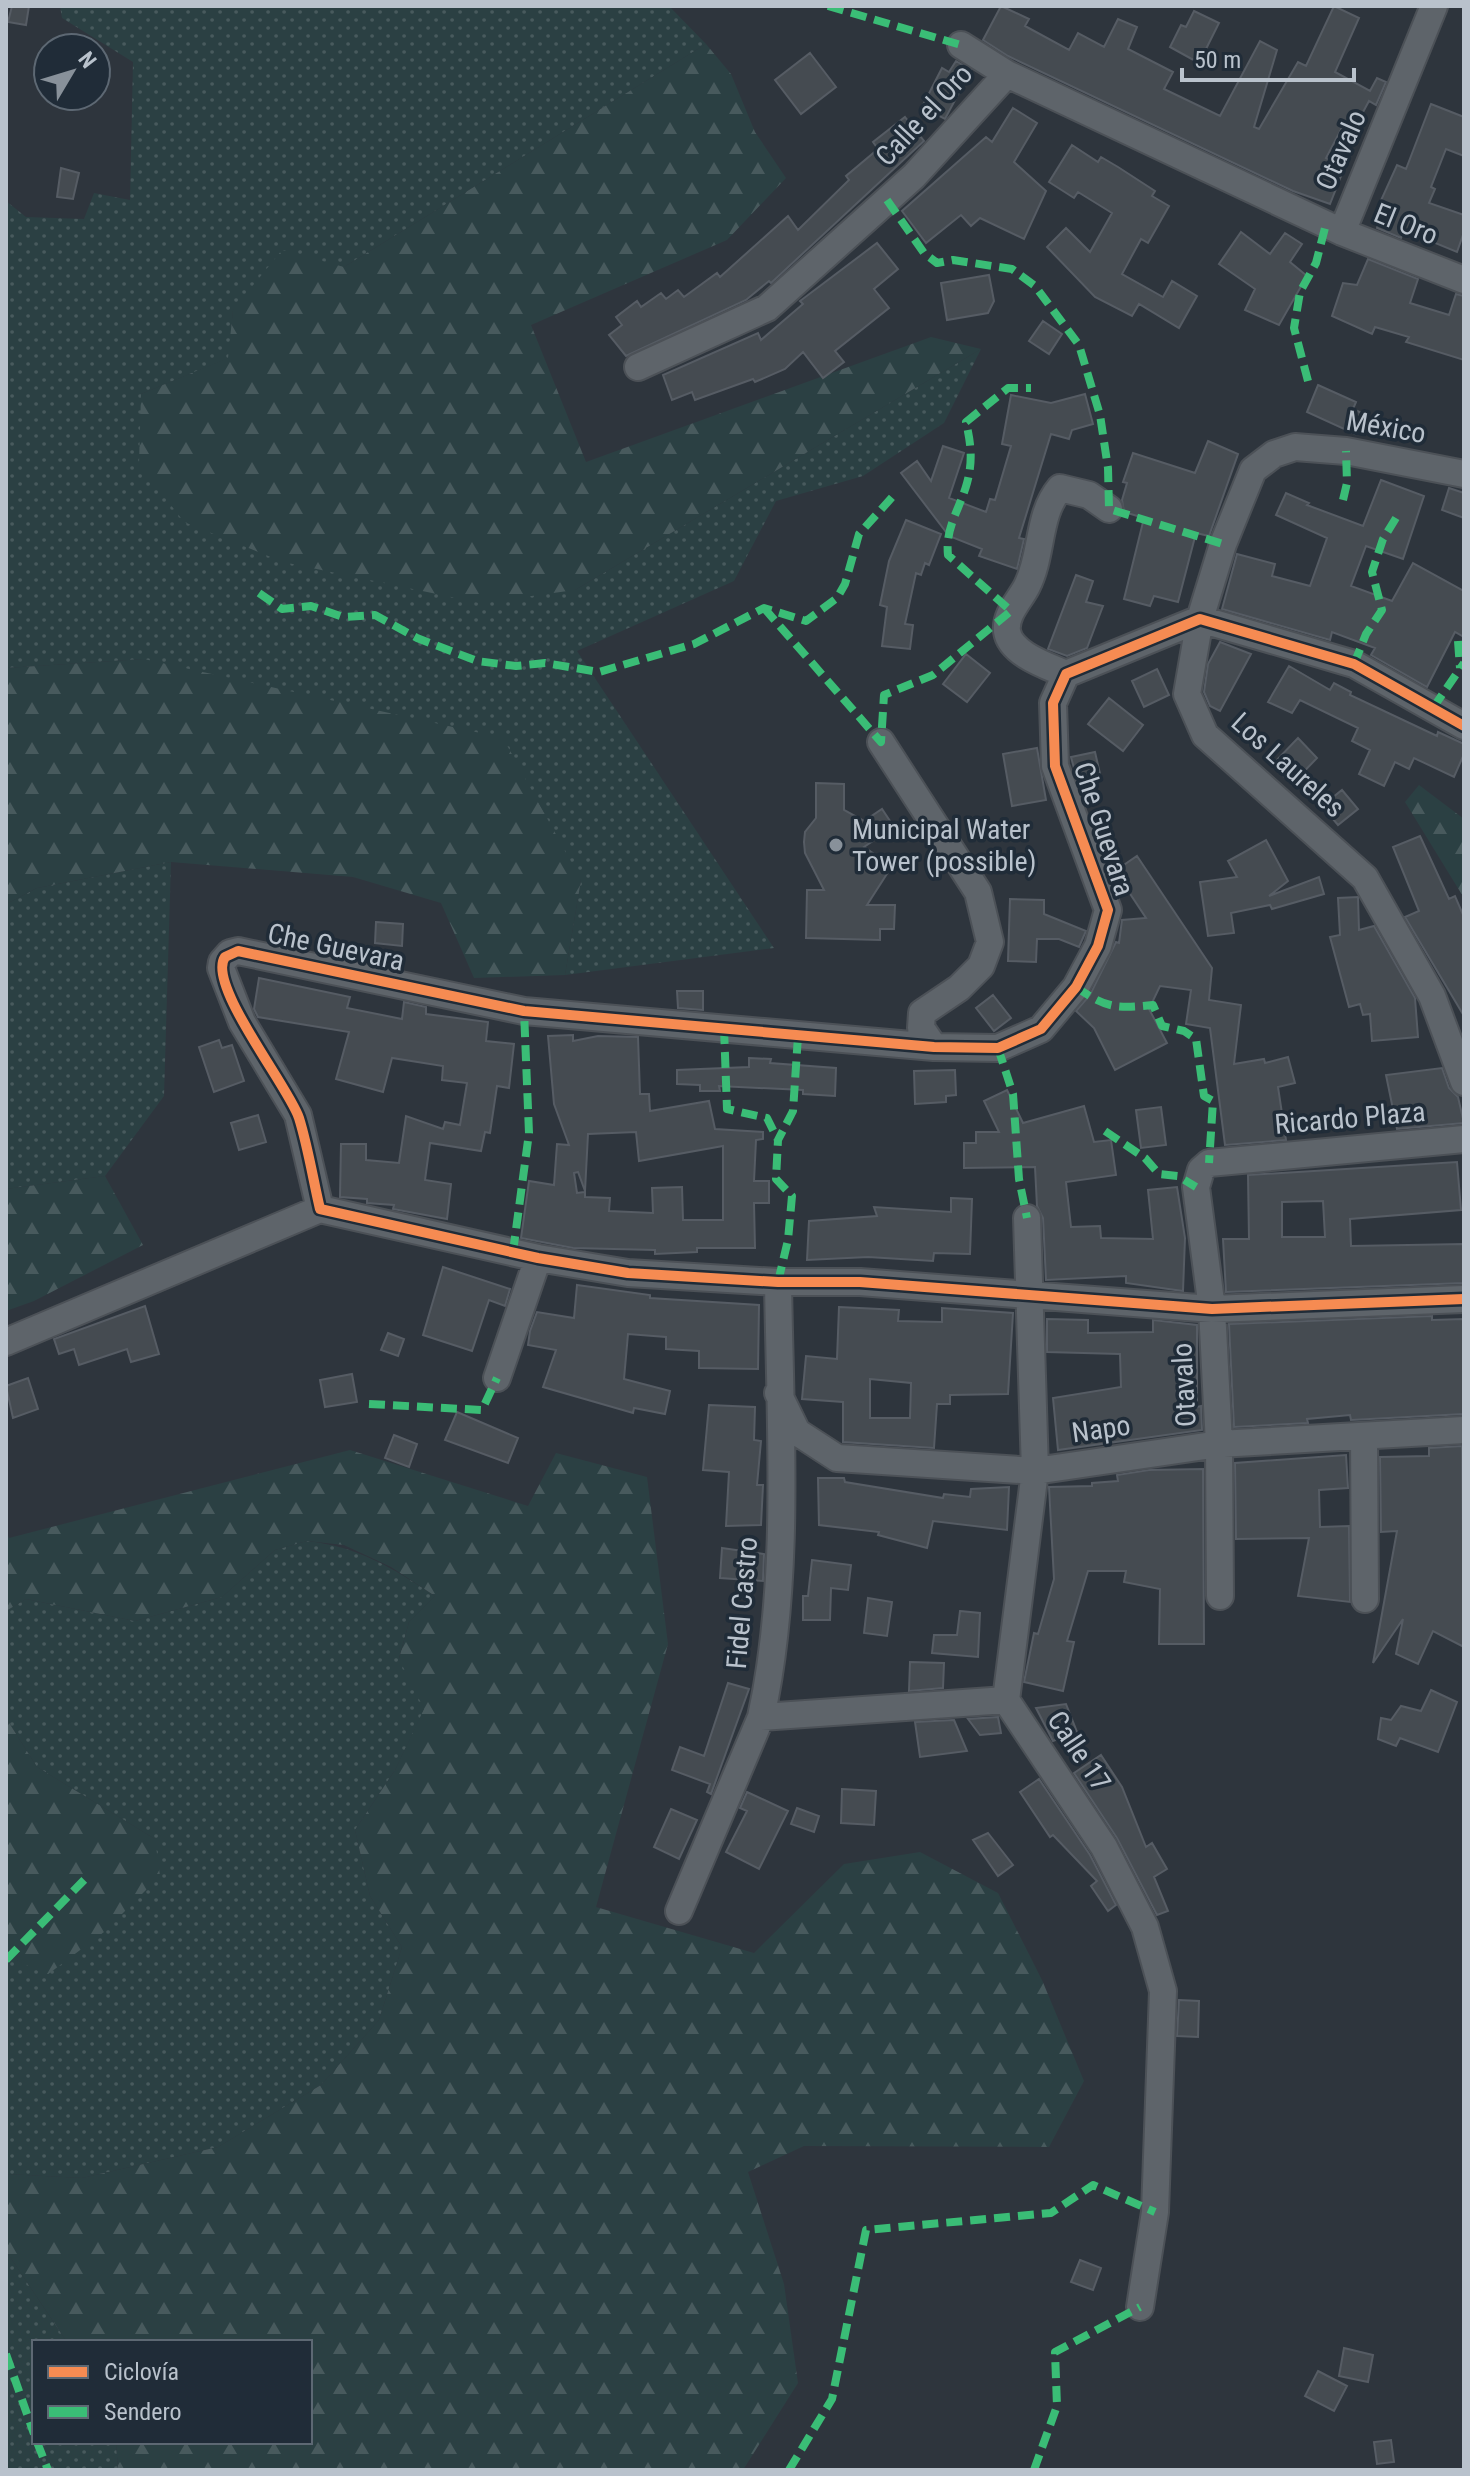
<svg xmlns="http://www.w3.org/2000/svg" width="1470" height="2476" font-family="'Roboto Condensed',sans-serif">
<defs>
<pattern id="grass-dots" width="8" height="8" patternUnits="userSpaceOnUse" patternTransform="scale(2)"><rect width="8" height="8" fill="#2b4043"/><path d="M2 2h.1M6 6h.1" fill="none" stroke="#485a5d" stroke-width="1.8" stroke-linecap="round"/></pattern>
<pattern id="forest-firs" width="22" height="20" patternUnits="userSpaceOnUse" patternTransform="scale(2)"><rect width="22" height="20" fill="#2b4043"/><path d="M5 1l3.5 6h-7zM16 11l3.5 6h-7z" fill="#485a5d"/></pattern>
</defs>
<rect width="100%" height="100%" fill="#2e353d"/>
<path fill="url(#grass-dots)" d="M60,6H669L706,44L344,267L233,310L229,358L141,394L575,590L981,349L944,423L863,476L776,501L734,581L577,651L774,948L565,975L581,880L144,659L6,668V201L26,217L84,219L94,193L130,200L133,62L62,18Z
M171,862L164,1096L105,1176L6,1189V904L37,888Z
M307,1541C359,1547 391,1567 435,1596L409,1622L399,1658L425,1708L395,1770L355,1830L370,1896L402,1947L379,2020L321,2085L218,2147L82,2178L6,2174V1955L47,1974L155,1839L37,1767L6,1718V1611L26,1599L135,1621L222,1597L275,1550Z
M6,2251L67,2342H34V2442H116L118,2470H6Z"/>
<path fill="url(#forest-firs)" d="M706,44L731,74L755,132L786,178L727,240L531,325L586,462L931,337L981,349L575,590L480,603L283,562L184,522L139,464L141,394L228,358L233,310L282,250L344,267Z
M144,659L503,738L581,880L565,975L474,978L441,903L353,877L171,862L37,888L6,904V668Z
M1419,785L1464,819V898L1405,802Z
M105,1176L143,1245L34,1301L6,1311V1189Z
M350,1450L528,1506L556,1453L647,1477L668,1644L596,1907L754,1953L844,1864L920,1852L998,1893L1042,1980L1084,2081L1049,2147L804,2146L748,2172L784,2284L798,2383L743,2470H118L116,2442H310V2342H67L6,2251V2174L82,2178L218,2147L321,2085L379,2020L402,1947L370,1896L355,1830L395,1770L424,1709L399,1659L409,1622L435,1596L391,1567L344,1545L307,1541L275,1550L222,1597L135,1621L26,1599L6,1611V1531L9,1538Z
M6,1718L37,1767L155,1839L160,1876L104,1932L47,1975L6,1955Z"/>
<path fill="#454b51" stroke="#565c64" stroke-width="2" fill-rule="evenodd" d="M12,6H29L26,25L8,22Z
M1001,6L1029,19L1025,26L1069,50L1078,33L1104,47L1118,19L1137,27L1128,49L1173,72L1164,89L1220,116L1260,41L1277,50L1254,127L1259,129L1298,62L1306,66L1334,6L1359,18L1335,72L1370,91L1377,78L1386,82L1376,105L1369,101L1355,127L1345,122L1326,158L1332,161L1330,166L1343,171L1330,204L1293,191L1008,56L983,40Z
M1194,11L1219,23L1199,63L1170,47L1181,25L1186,27Z
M810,53L836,87L801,114L775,80Z
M956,61L971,70L945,119L922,107L942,68L949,72Z
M1431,104L1464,117V156L1446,149L1431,187L1435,189L1429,203L1464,215V232L1457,252L1404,230L1401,238L1377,228L1379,221L1373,218L1397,165L1406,169Z
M1013,108L1037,123L1014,162L1046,191L1024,239L980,218L971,226L961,215L926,243L902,211L986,137L992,142Z
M905,117L924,141L771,283L769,281L746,300L626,356L609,335L622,325L616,317L637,301L641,307L661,293L666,299L678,290L684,297L717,273L720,277L788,216L798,230L849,180L846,176L878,149L873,142Z
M1072,145L1098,162L1101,157L1118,167L1155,191L1152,196L1169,206L1148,243L1141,239L1122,274L1163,297L1172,281L1197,296L1179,328L1139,304L1132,316L1095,297L1047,247L1066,228L1090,252L1112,213L1078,192L1074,198L1049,182Z
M61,168L79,173L73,199L57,197Z
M1241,232L1270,254L1285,233L1302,244L1290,262L1307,276L1279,325L1245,310L1255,289L1219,264Z
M877,243L898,269L874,289L889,308L835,351L844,362L823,378L803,352L785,369L755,382L753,379L695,400L692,392L672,400L663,375L758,333L761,340L803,304L800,301Z
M1368,259L1418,279L1410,303L1449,315L1456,294L1464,296V360L1406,342L1409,337L1375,327L1372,334L1332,316L1343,283L1357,285Z
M989,275L994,301L988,313L947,320L941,283Z
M1043,321L1062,334L1049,354L1029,341Z
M1318,385L1356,402L1353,409L1364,414L1355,434L1307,412Z
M1085,394L1093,424L1072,430L1069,439L1051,434L1019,538L1024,539L1017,569L979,556L982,549L949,536L901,473L917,461L931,481L943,446L964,453L949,498L986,512L990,499L995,500L1011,446L1002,444L1011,395L1051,403Z
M1208,441L1238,454L1209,536L1196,533L1178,602L1154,596L1150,606L1124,599L1144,518L1124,512L1122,500L1127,483L1123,482L1133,453L1195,473Z
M1381,480L1424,496L1403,559L1366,546L1351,586L1392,601L1413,563L1464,591V637L1455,632L1427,687L1371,655L1375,648L1332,632L1330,640L1222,609L1237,554L1275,564L1272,576L1310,586L1327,538L1276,515L1286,493L1309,503L1307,505L1363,526Z
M1449,488L1464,493V518L1442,510Z
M906,520L941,534L929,565L925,563L921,575L916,573L905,624L913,625L910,649L882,646L887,607L880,605L889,561Z
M1076,575L1093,581L1086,602L1103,606L1087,648L1067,656L1048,649Z
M1220,642L1251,654L1220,711L1210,706L1204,692L1208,664Z
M966,654L990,673L967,702L943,684Z
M1289,666L1330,690L1334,683L1351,692L1350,695L1437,736L1438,732L1464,744V754L1454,777L1414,758L1409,769L1395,762L1384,786L1359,774L1370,750L1352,741L1358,728L1300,700L1292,713L1268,702Z
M1157,669L1169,695L1144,707L1132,681Z
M1109,698L1143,725L1123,751L1088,724Z
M1298,738L1317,758L1292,784L1272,765Z
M1037,748L1046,800L1012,806L1003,754Z
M1095,752L1101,778L1078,783L1071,757Z
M816,783L844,784V810L864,821L882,809L894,827L864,847L892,866L867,905H895L894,929H880V940L806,938L807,890H824L805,853L804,842L805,832L816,818Z
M1342,790L1358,809L1338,825L1322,806Z
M1420,836L1449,899L1455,896L1464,917V1016L1405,917L1419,911L1393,847Z
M1266,840L1288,881L1269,896L1319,877L1324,894L1272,909L1270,905L1231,913L1234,933L1208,936L1200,882L1237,877L1228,861Z
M1137,856L1212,968L1209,1000L1241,1005L1234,1064L1264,1059L1265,1063L1288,1057L1295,1083L1278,1087L1286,1140L1225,1145L1210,1028L1186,1024L1191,990L1160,986L1149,1009L1167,1043L1115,1070L1094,1028L1076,1011L1090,995L1116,942L1119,943L1122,920L1146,918L1115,871Z
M1358,897L1359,930L1374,926L1415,998L1418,1037L1372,1041L1370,1014L1363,1015L1360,1004L1349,1007L1330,937L1340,935L1338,898Z
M1010,899L1044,900V914L1086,931L1079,947L1059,939H1037L1036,962L1008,961Z
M376,922L403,924L402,946L375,943Z
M259,978L350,997L347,1008L402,1019L404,1002L426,1007V1014L488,1022L486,1041L514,1044L509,1088L497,1086L490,1133L485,1132L481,1151L430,1143L425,1180L451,1184L447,1219L393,1209L394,1205L367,1203V1199L340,1197L341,1144H366V1160L399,1163L406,1116L443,1129L445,1122L460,1125L467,1083L442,1080L443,1066L392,1058L383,1092L336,1079L349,1032L258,1017L254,1009Z
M677,991H703V1010L678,1008Z
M993,995L1011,1018L994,1031L976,1008Z
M573,1035V1041L598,1036L638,1037L640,1094H649L650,1111L709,1101L715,1129L763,1132V1139L756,1140L754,1181H769V1203H754L755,1248H697V1252L655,1254V1250L573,1248L521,1238L529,1181L554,1185L557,1144L569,1145L554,1104L548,1036ZM636,1132L639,1161L723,1146V1220H683L682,1187L652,1188L653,1213L609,1211L610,1198L585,1197V1192L577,1193L574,1173L578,1172L585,1191L588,1134Z
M219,1040L222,1048L232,1045L244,1081L214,1092L199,1047Z
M749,1058L771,1059L770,1063L836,1068L835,1096L803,1094V1090L719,1086L720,1091H700V1085L677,1084V1070L749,1067Z
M1442,1068L1449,1088L1458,1097L1464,1123L1397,1129L1386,1075Z
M955,1070L956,1095L946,1096V1102L915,1104L914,1071Z
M1007,1090L1023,1123L1084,1106L1094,1142L1111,1140L1116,1175L1066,1182L1071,1227L1100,1226L1101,1238L1153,1239L1148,1190L1177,1187L1185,1238L1183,1291L1126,1283V1276L1046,1280L1043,1218L1037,1206L1035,1167L964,1168V1143H976V1132H999L984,1101Z
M1161,1107L1166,1145L1141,1148L1136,1110Z
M258,1115L266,1142L239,1150L231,1123Z
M1457,1162L1461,1210L1350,1219L1351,1246L1464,1244V1283L1226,1292L1223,1239H1249L1248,1175ZM1323,1201L1325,1237H1282V1202Z
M951,1198L972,1199L970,1254L934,1253L933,1261L868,1257L807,1260L809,1221L877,1216L874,1207L951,1212Z
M443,1267L510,1289L505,1306L489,1300L472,1351L423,1335Z
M577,1285L650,1295V1298L759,1305L758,1369L699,1368V1351L666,1349V1337L628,1334L624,1379L670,1391L665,1414L634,1408L633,1413L543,1387L556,1350L528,1345L530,1331L537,1312L574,1318Z
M145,1306L159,1354L131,1362L127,1349L79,1365L74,1349L59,1354L54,1339Z
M839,1307L899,1310L898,1321L942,1322V1308L1013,1313L1008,1394L950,1395V1404H937L934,1448L843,1442V1402L802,1399L806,1356L837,1359ZM870,1379L911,1383L910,1418H870Z
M1432,1316V1320L1464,1319V1414L1351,1420L1350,1415L1307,1419L1308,1423L1234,1427L1229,1324Z
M1047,1319L1088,1320V1333L1153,1332V1320L1197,1325V1407L1201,1406L1202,1430L1058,1450L1053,1398L1121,1387L1120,1354L1047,1352Z
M388,1333L404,1339L398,1356L381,1350Z
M352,1374L357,1402L325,1407L320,1380Z
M28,1378L38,1409L13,1418L6,1386Z
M709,1405L755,1407L754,1440L761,1441L757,1485H763L761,1525L726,1526L729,1472L703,1470Z
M457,1412L518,1438L508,1463L445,1440Z
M394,1435L417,1444L409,1467L385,1458Z
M1462,1446L1464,1647L1433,1631L1418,1664L1396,1654L1403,1619L1373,1663L1397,1531L1381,1532L1380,1457L1429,1456V1448Z
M1346,1455L1348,1488L1319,1490L1320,1527L1349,1526L1350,1602L1298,1596L1309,1538L1236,1539L1235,1463Z
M1203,1469L1204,1644H1159L1160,1589L1124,1582L1126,1571H1088L1067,1641L1074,1642L1063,1691L1024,1682L1034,1633L1038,1634L1054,1579L1049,1487L1092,1486V1483L1118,1481L1117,1475L1149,1470Z
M818,1478H844L845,1482L943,1498L944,1494L970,1497L971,1489L1009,1487L1007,1530L933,1521L927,1548L878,1535L879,1532L819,1525Z
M722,1548L764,1554L763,1581L720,1578Z
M812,1560L851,1565L848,1590L831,1588L830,1620H803V1596H808Z
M868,1598L892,1602L887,1636L864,1633Z
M960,1611L980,1613L978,1657L932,1653L934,1635H957Z
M910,1662L944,1663L943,1688L909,1691Z
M728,1683L749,1689L711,1794L707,1792L710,1784L672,1770L680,1747L704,1756Z
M1431,1690L1457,1702L1438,1752L1400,1738L1396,1746L1378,1739L1381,1718L1391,1720L1401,1706L1421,1711Z
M1066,1704L1077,1732L1053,1741L1036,1708Z
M998,1717L1001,1733L980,1735L968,1719Z
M954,1720L967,1751L920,1757L915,1722Z
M1101,1755L1122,1787L1146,1847L1152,1843L1167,1869L1154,1877L1168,1911L1157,1915L1117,1838L1074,1773Z
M1039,1779L1090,1855L1116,1905L1108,1911L1091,1886L1097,1881L1053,1835L1050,1837L1020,1792Z
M842,1789L876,1791L874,1825L841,1823Z
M747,1792L788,1811L759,1869L726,1852L747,1811L740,1808Z
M797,1808L819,1816L814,1832L791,1824Z
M671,1809L697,1820L679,1859L654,1847Z
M988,1833L1013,1865L998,1876L973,1840Z
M1179,2000L1199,2001L1198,2037L1177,2036Z
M1080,2260L1101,2268L1093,2290L1071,2282Z
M1344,2348L1373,2355L1368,2382L1339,2376Z
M1318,2371L1347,2386L1334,2411L1305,2396Z
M1391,2440L1394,2462L1377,2464L1374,2442Z"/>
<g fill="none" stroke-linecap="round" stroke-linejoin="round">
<g stroke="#4c5157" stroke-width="30">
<path id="minor" d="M961,45L1007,74
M1342,232L1434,6
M638,367L767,308L914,176L1007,74L1342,232L1464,280
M1464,474L1346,451L1295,447L1274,454L1253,470L1223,544L1200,619L1187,694L1205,735L1365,878L1432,996L1464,1082
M1066,674C1048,666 1010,654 1007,631C1005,614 1020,600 1027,586C1043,554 1037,515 1060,488L1089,495L1109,509
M881,742L978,892L990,942L981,966L959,988L922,1013L921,1028L934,1047
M320,1209L298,1115L242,1022L221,968L222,962L230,953L238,951L524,1011L934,1047L998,1048L1041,1029L1076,987L1098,946L1108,910L1055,766L1053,703L1066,674L1200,619L1354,664L1464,726
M320,1209L538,1258L628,1273L778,1282H860L1212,1309L1464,1299
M1027,1218L1035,1471L1006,1700L1104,1847L1145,1927L1163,1991L1155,2212L1140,2307
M6,1342L320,1209
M497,1378L538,1258
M778,1393L797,1432L837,1458L1035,1471L1219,1444L1464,1430
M1364,1437L1365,1599
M1220,1596L1219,1444L1212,1309L1196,1187L1201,1170L1209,1163L1464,1139
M761,1717L1006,1700
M679,1911L761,1717C791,1582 780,1421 778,1282"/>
</g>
<use href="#minor" stroke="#5e646a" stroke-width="26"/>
<path stroke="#3abd76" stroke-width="8" stroke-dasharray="16 8" stroke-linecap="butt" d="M828,6L961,45
M887,200L924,253L937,263L953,260L1012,269L1035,286L1079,345L1100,415L1108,468L1109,509L1223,544
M1308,381L1294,328L1300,292L1316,263L1326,224
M1343,500L1347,483L1346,451
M259,593L282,609L311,606L343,617L375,615L417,638L477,661L516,666L545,663L599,672L694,644L764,608L806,621L837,598L845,584L859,534L895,494
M764,608L881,742L884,695L933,675L1011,611L948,555C945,527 960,509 967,483C973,461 971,444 966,422L1008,388H1031
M1458,641L1460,668
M1354,664L1366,634L1382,610L1372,572L1383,539L1396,518
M1433,708L1464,663
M1076,987C1106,1008 1116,1009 1153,1005L1162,1026L1184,1031L1196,1039L1204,1096L1213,1101L1209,1163
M724,1028L727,1109L767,1118L778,1140
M998,1048L1013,1094L1019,1179L1027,1218
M1105,1131L1145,1158L1159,1174L1178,1176L1196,1187
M513,1252L529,1133L524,1011
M778,1282L788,1240L792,1196L776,1179L778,1140L793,1111L798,1036
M369,1404L482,1410L497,1378
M6,1960L89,1875
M6,2354L34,2434
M37,2442L48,2470
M789,2470L832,2399L866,2230L1051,2213L1093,2185L1155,2212
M1034,2470L1057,2406L1055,2352L1140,2307"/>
<g stroke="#202c38" stroke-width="15">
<path id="cycleway" d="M1464,726L1354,664L1200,619L1066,674L1053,703L1055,766L1108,910L1098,946L1076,987L1041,1029L998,1048L934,1047L524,1011L238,951L225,957C206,984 289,1087 299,1118C308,1147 313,1179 320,1209L538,1258L628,1273L778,1282H860L1212,1309L1464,1299"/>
</g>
<use href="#cycleway" stroke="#f68b52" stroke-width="10"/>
</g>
<circle fill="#88919a" stroke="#202c38" stroke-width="3" cx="836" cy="845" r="8"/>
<g text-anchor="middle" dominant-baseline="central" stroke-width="7" stroke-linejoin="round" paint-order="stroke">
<g font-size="28" fill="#b9c2cc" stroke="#202c38">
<text transform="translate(924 115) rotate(-47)">Calle el Oro</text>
<text transform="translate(1341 150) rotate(-66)">Otavalo</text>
<text transform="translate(1406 224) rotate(22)">El Oro</text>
<text transform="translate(1386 427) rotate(10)">México</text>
<text transform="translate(1288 765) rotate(42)">Los Laureles</text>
<text transform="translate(1104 829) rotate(72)">Che Guevara</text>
<text transform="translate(336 947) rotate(12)">Che Guevara</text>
<text transform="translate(1350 1118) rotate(-5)">Ricardo Plaza</text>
<text transform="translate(1184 1385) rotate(-93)">Otavalo</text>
<text transform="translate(1101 1429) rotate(-8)">Napo</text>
<text transform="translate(742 1603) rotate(-85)">Fidel Castro</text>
<text transform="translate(1079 1751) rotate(56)">Calle 17</text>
</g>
<g font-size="28" fill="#b9c2cc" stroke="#202c38" text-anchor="start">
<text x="852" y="829">Municipal Water<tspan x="852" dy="32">Tower (possible)</tspan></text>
</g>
</g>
<rect width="1470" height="2476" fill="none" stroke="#b9c2cc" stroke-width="16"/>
<rect x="32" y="2340" width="280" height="104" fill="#202c38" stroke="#5d6873" stroke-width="2"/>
<rect x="48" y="2366" width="40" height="12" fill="#f68b52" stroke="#5d6873" stroke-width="2"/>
<text x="104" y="2380" font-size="24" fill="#b9c2cc">Ciclovía</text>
<rect x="48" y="2406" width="40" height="12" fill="#3abd76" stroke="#5d6873" stroke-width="2"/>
<text x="104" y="2420" font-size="24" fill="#b9c2cc">Sendero</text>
<g transform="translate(72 72) rotate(52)"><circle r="38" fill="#202c38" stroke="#5d6873" stroke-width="2"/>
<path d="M0-6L14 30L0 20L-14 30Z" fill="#88919a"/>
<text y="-12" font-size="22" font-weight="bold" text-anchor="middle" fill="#b9c2cc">N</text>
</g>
<path d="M1182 68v12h172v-12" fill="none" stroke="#b9c2cc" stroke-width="4"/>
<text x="1194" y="68" font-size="24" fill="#b9c2cc" stroke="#202c38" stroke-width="6" paint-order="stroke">50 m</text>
</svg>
